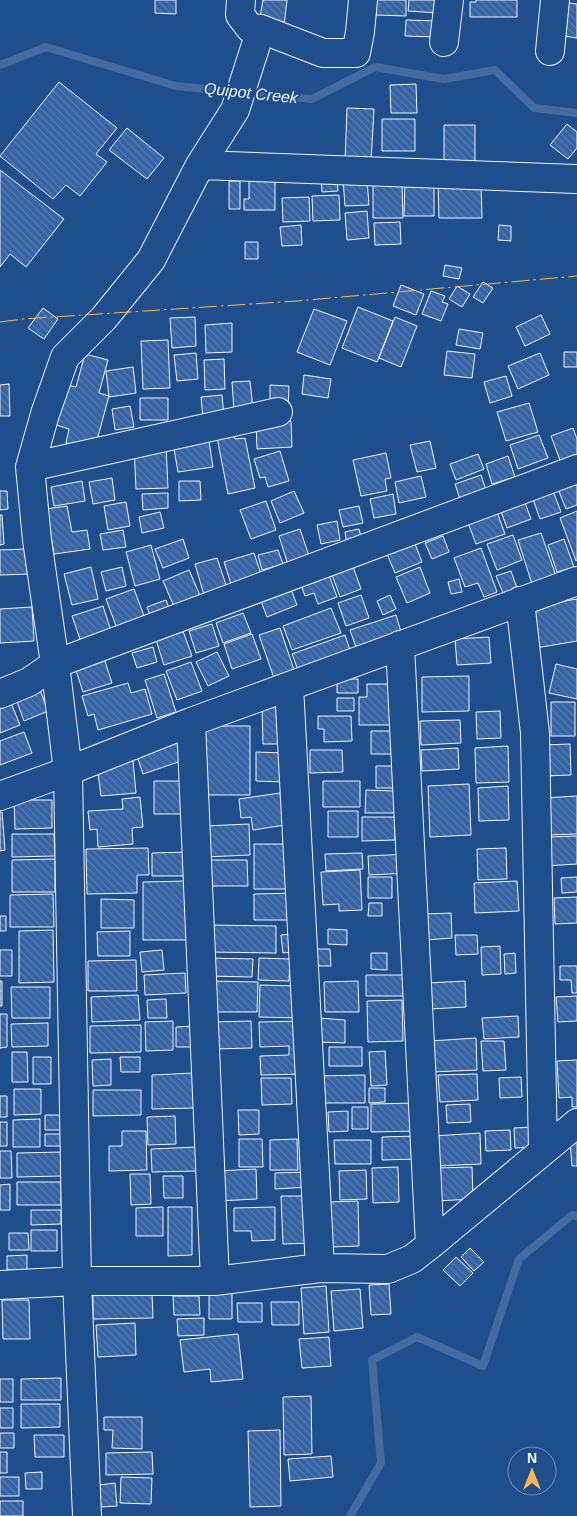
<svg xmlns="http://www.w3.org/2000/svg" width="577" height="1516" font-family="Arial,sans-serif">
<defs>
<pattern id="building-back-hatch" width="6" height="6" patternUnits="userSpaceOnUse" patternTransform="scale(1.25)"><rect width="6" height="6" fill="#3563a3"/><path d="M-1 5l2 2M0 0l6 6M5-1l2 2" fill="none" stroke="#537ab1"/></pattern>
</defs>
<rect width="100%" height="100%" fill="#1f4e8c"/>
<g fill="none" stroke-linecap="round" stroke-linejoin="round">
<path stroke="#446ba0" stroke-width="8" d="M0,65L46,47L176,86L235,92
M246,93L312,99L375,67L444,79L495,70L534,108L577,113
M350,1516L381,1463L372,1360L417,1337L483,1366L519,1259L572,1215L577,1216"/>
</g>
<path fill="url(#building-back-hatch)" stroke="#f2f6ff" d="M155,0H176V14L155,13Z
M263,0H287L284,26L259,22Z
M376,0H406V16L376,15Z
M409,0H439L438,13L408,11Z
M476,0H517V17H470V2H476Z
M561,2L577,4V38L557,35Z
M406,20L437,21L436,37L405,36Z
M59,82L117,128L96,154L107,162L80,196L66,185L53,199L0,156Z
M416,84L417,113H391L390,85Z
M347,108L374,109L371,162L345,161Z
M382,119H415V151H382Z
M567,124L577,132V148L568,159L550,145Z
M444,125H475V167H444Z
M127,128L164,158L147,179L109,150Z
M0,170L64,219L26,267L10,254L0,267Z
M337,178L338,191L322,192L321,179Z
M249,179H275V210H244V199H249Z
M367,179L369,205L345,206L343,180Z
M405,179H434V216H404Z
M229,181H240V209H229Z
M481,182L482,218H439L438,183Z
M402,184L403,218H373V185Z
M339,195L340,220L313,221L312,196Z
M309,197L310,221L283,222L282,198Z
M367,211L369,238L347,240L345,213Z
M400,222L401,244L375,245L374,223Z
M301,225L302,245L282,246L280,227Z
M499,225L511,226V241L498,240Z
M245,242H258V259H245Z
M445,265L462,268L459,279L443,276Z
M483,282L493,288L483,303L473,297Z
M401,285L424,294L416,315L393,306Z
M457,286L470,294L462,307L449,299Z
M431,291L445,296L442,302L448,304L441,321L422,314Z
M358,307L393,321L377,362L342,348Z
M43,308L58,319L44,339L28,328Z
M314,309L347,321L330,365L297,352Z
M541,315L550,334L525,346L516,327Z
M195,317L196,346L172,348L170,318Z
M395,317L417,326L401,367L379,358Z
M232,323V352L206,353L205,325Z
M459,329L483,333L480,349L456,345Z
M168,340L170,388L143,389L141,341Z
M447,351L475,354L472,378L444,375Z
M564,352H577V367H564Z
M196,353L198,379L177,381L174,355Z
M540,353L549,375L518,389L508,366Z
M85,354L108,360L99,393L109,396L94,451L66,443L69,429L53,424L64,384L76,387Z
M224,359L225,389L205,390L204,360Z
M133,367L136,393L109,397L106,371Z
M304,375L331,379L328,398L302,394Z
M506,376L512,396L490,403L484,382Z
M250,381L253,409L234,411L232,382Z
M9,384L10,416H0V385Z
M270,385L289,386L288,407L270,406Z
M222,395L224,417L203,419L201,397Z
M140,398H168V420H140Z
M529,403L538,432L506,441L497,412Z
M130,406L134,427L115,430L112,409Z
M291,421L292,447L257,449L256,422Z
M232,428L235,439L245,438L255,488L228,494L216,432Z
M573,428L577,439V457L561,463L551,436Z
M539,435L548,458L518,469L510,445Z
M172,437L201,443L209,441L213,467L178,472Z
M430,441L436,468L417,472L410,445Z
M166,445L168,488L136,489L134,446Z
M280,451L289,481L268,487L265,477L260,478L254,459Z
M386,453L391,478L385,479L387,491L361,496L353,460Z
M478,454L484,469L456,480L450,464Z
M508,456L515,477L492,484L486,464Z
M481,475L486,490L460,499L455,484Z
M421,476L426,497L399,503L395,482Z
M577,476V505L566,509L556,484Z
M112,478L115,500L93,504L89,482Z
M82,481L85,501L54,506L51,487Z
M179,481H200L201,500L179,501Z
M0,491H7L8,509L0,510Z
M294,491L304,513L280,523L271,501Z
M553,491L561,512L540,519L533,499Z
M168,493V508L143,510L142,494Z
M393,494L396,514L374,518L370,499Z
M524,500L531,519L507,528L500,509Z
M266,501L276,530L251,539L240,510Z
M126,502L130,526L108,530L104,506Z
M494,504L505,534L476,544L465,515Z
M67,506L72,532L87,530L90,549L54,554L46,509Z
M359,506L363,523L343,527L339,510Z
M577,511V560L576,561L560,518Z
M160,512L164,528L142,533L139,517Z
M0,515H2L4,544L0,545Z
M337,521L340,540L321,544L317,525Z
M300,529L311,562L289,568L279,536Z
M359,529L362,541L347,544L345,532Z
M123,530L126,547L103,550L100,534Z
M541,533L556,576L532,584L518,540Z
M513,535L522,560L497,570L487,544Z
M412,536L422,562L395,573L384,547Z
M443,536L449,552L432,559L425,543Z
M183,539L189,558L163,568L155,549Z
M564,539L574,567L557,572L548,545Z
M151,545L160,579L135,586L126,552Z
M481,548L497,592L484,597L478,583L465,587L454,558Z
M27,549L29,574L0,575V550Z
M278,550L283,564L262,570L258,555Z
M254,553L262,577L232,587L224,562Z
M217,558L227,588L204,595L195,564Z
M350,558L361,589L340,597L329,566Z
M91,567L98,599L72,605L64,574Z
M122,567L126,586L106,591L101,572Z
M326,567L337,597L318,604L314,593L305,596L298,577Z
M420,567L430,593L407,603L396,577Z
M189,570L202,600L176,611L163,581Z
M511,571L517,588L503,593L496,576Z
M459,579L462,592L451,594L448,582Z
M289,584L297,605L267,617L259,596Z
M134,589L147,624L119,634L106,599Z
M361,595L369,618L346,626L338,603Z
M390,595L396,609L383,615L377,601Z
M577,599V641L536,648L529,607Z
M166,600L172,616L153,623L147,607Z
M103,606L112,634L82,645L72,616Z
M32,607L34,641L0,643V609Z
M331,608L341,633L292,650L283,626Z
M243,613L251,633L223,643L216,623Z
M396,615L401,632L356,647L350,630Z
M212,624L219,646L196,653L189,631Z
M280,628L294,670L274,678L259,635Z
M183,631L192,656L164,665L156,640Z
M252,634L261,659L232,669L224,644Z
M345,635L350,650L298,670L292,654Z
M489,637L491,663L457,665L455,639Z
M153,647L157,662L137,668L132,653Z
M217,652L229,676L208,686L196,662Z
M103,655L112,683L83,692L74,664Z
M191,662L202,691L177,700L166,671Z
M556,664L577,669V699L549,693Z
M164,674L176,712L157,718L145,680Z
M469,676V711L422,712V677Z
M337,679H358V693H337Z
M128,683L131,693L145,689L152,714L98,730L94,714L88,716L82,696Z
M367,684H399L400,725H359V697H367Z
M40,690L48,711L24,721L16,699Z
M337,698H354V711H337Z
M551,702H575V736H551Z
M11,703L20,725L0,733V707Z
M262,705H288L289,744H263Z
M500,711L501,738L477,739L476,712Z
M318,716H351L352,741L324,742V729H318Z
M460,720L461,743L421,745L420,721Z
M202,726H250V795H202Z
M371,731H397V754H371Z
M24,732L32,753L0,765V741Z
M176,736L184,760L143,774L135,750Z
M570,744L571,775L544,776L543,745Z
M508,746L509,782L476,783L475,748Z
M458,748L459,769L422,771L421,750Z
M310,750H342L343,772L310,773Z
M256,752L286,753V782L256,781Z
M133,761L136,793L101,796L97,765Z
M376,766H401V788H376Z
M154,781H184L185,814H154Z
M323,781H360V807H323Z
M469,784L471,835L430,837L428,786Z
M508,786L509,820L479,821L478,788Z
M366,790L394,791V813H365Z
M280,793L285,825L253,830L251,817L241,818L239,799Z
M577,796V834L545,835L543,798Z
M140,797L143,827L132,828L133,844L98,847L97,829L90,830L88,811L123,809L122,799Z
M14,800H52V828L15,829Z
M328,811H358V837H328Z
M0,812H2L5,850L0,851Z
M362,817H395V840L362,841Z
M249,824L250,855L205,857L204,826Z
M12,834H54L55,856L12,857Z
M577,836V864L545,866L544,837Z
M254,844H294V889H254Z
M148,848L149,875H137V893L87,894L86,849Z
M506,848L507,879L478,880L477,849Z
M188,852V876H152V853Z
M362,853L363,869L326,871L325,854Z
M408,854L409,873L369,875L368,856Z
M55,859V892H12V860Z
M205,860H247L248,886H206Z
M360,870L362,910L339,911V904L323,905L321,872Z
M368,877H392V898H368Z
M577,877V892L562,893L561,878Z
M187,881L188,940H143V882Z
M517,881L519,911L475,913L474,883Z
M298,893V920H254V894Z
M53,894L54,927H10V895Z
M577,897V923L555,924L554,898Z
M101,899L134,900V928H101Z
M369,903H382V916H368Z
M451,913L452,938L426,940L425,914Z
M0,916H6V931H0Z
M207,925L276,926V953L207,952Z
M328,929L347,930V945L328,944Z
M53,930L54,982L19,983V931Z
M130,931V956H98L97,932Z
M300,933L302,951L283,953L281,935Z
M455,935H477L478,954L456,955Z
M500,946L501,974L482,975L481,947Z
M315,949H330L331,966H315Z
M0,950H12V976H0Z
M162,950L164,970L142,972L140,952Z
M371,953H387V970L371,969Z
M515,953L516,973L505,974L504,954Z
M208,958L253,959L252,977L207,976Z
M259,958L290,959L289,981L258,980Z
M136,960L137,991H88V961Z
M560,966H577V993H572L571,980H560Z
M185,973L186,993L145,995L144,975Z
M366,975H410V996H366Z
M0,981H2V1006H0Z
M208,981L258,982L257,1012H207Z
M358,981L359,1012H325L324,982Z
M465,981L466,1007L430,1009L428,983Z
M260,985L299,986V1018L259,1017Z
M11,987H50V1018H12Z
M138,995L140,1020L92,1022L91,997Z
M577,996V1021L558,1022L556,997Z
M166,999L167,1018H148L147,1000Z
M402,1000L403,1041L368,1042L367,1001Z
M0,1014H7V1047L0,1048Z
M518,1016L519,1037L484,1039L482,1018Z
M319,1018L345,1020V1043L318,1042Z
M173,1021V1050L146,1051L145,1022Z
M251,1021L252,1048L213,1049L212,1022Z
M304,1021L305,1074L261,1075L260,1056L289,1055V1046L260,1047L259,1022Z
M48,1023V1046L12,1047L11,1024Z
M141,1025V1052L90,1053V1026Z
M194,1026L195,1047H176V1027Z
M476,1038L477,1070L432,1072L430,1041Z
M481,1041H504L506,1070L483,1071Z
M329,1047H362V1066H329Z
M385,1051L387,1085L371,1086L369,1052Z
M12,1052H27L28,1082H12Z
M33,1057H51V1084H33Z
M120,1057H140V1072H121Z
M111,1059V1085L93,1086L92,1060Z
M577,1060V1107H572V1097L559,1098L557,1061Z
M193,1073L194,1108L152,1109V1075Z
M477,1074L478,1100L440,1102L438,1075Z
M365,1075V1103H320L319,1076Z
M521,1077L522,1097L500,1098L499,1078Z
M261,1078H291L292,1104L262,1105Z
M369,1088H385V1102L369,1103Z
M14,1089H41V1114L14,1115Z
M93,1090H141V1115L93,1116Z
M0,1096H7V1117H0Z
M416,1103L417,1131L371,1132V1104Z
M470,1104L471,1122L447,1123L446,1105Z
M352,1107H368V1129H352Z
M238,1110H259V1134L239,1135Z
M348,1111V1131L329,1132L328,1112Z
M45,1115H61L62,1130H45Z
M175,1116L176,1144L148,1145L147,1117Z
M40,1119V1147H13V1120Z
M0,1122H7V1146H0Z
M535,1127L536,1147L515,1148L514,1128Z
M510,1130L511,1150L486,1151L485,1131Z
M122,1131H146L147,1170L109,1171V1146H122Z
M480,1133L481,1164L435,1166L433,1136Z
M45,1134H64V1146H45Z
M417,1136V1159L382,1160V1137Z
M239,1139H262L263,1167H239Z
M297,1139L298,1170H270V1140Z
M334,1140H371V1164H335Z
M577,1140V1166H572L570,1141Z
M197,1147V1171L152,1172L151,1149Z
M0,1151H11L12,1178H0Z
M62,1152V1176L17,1177V1153Z
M398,1167L399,1202L373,1203L372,1168Z
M472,1167L473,1199L436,1201L434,1168Z
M256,1169L257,1199L217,1201L216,1171Z
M366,1170L367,1199L340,1200L339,1171Z
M308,1172L309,1187L275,1189V1173Z
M130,1174H150L151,1204L131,1205Z
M163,1176H183V1198H164Z
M17,1182H61V1205H17Z
M10,1184V1210H0V1185Z
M281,1196H311L313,1243L283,1244Z
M358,1201L359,1246L330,1247L329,1202Z
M163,1207V1236H136V1208Z
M168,1207H192V1255L168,1256Z
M275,1207V1240L252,1241L251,1231H234V1208Z
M31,1210H61V1224L31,1225Z
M31,1230H57V1251H31Z
M9,1233H28L29,1250H9Z
M470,1248L484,1262L474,1271L461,1257Z
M27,1255V1270H7V1256Z
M456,1257L473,1273L460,1286L443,1270Z
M389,1284L391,1314L371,1315L369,1285Z
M326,1286L329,1332L304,1334L301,1288Z
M360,1289L363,1328L334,1331L331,1291Z
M232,1292V1319H209V1293Z
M152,1294L153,1318L93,1319V1295Z
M173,1296H199L200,1315H174Z
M2,1300H29L30,1339H3Z
M271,1302H299V1325H272Z
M237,1303H262V1322H238Z
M204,1318V1335L178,1336L177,1319Z
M135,1323L136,1355L98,1357L96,1325Z
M238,1334L243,1379L211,1382L210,1369L184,1372L180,1340Z
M329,1337L331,1366L302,1368L299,1339Z
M61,1378V1400H21V1379Z
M0,1379H13V1402H0Z
M311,1396L312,1454L284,1455L283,1397Z
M21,1404H60V1427L21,1428Z
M0,1408H13V1428H0Z
M104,1417H142V1449L112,1448L113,1430H104Z
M280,1430L281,1506L250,1507L248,1431Z
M0,1433H14V1448H0Z
M34,1435H64V1457H35Z
M0,1452H7V1473H0Z
M152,1452L153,1474L106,1475V1453Z
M331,1456L333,1477L290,1481L288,1459Z
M42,1472V1489H26L25,1473Z
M0,1477H19V1496H0Z
M121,1477L152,1478L151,1504L120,1503Z
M115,1483L117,1506L101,1507L99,1485Z
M0,1501H23V1516H0Z"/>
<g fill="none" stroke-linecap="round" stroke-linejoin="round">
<g stroke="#f2f6ff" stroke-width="30">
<path id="minor" d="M261,29L323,53H356L360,32L363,0
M444,42L449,0
M550,51L555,0
M200,165L577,179
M30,467L278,412
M520,601L535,733L543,1150
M400,645L430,1245
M289,686L320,1268
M0,694L29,682L55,664L577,469
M191,722L215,1281
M0,796L68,771L191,722L577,581
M0,1285L77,1281H215L320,1268L388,1269L412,1259L430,1245L577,1123
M87,1516L77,1281L68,771L55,664L37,540L30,467L45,414L65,357L104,318L151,260L200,165L235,110L261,29L250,28L240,15L241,0"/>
</g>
<use href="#minor" stroke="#1f4e8c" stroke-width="28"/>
<path stroke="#ffb74d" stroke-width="1" stroke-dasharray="18 4 2.5 4" stroke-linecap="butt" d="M0,322L23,319L297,301L577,276"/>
</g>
<g text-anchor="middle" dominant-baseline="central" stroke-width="4" stroke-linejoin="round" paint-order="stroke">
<g font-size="16" font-style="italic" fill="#f2f6ff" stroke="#1f4e8c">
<text transform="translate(251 93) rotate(6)">Quipot Creek</text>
</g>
</g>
<g transform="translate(532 1471)"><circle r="24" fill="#1f4e8c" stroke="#7391ba"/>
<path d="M0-4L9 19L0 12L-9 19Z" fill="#ffb74d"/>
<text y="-8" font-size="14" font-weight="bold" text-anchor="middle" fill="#f2f6ff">N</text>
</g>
</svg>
